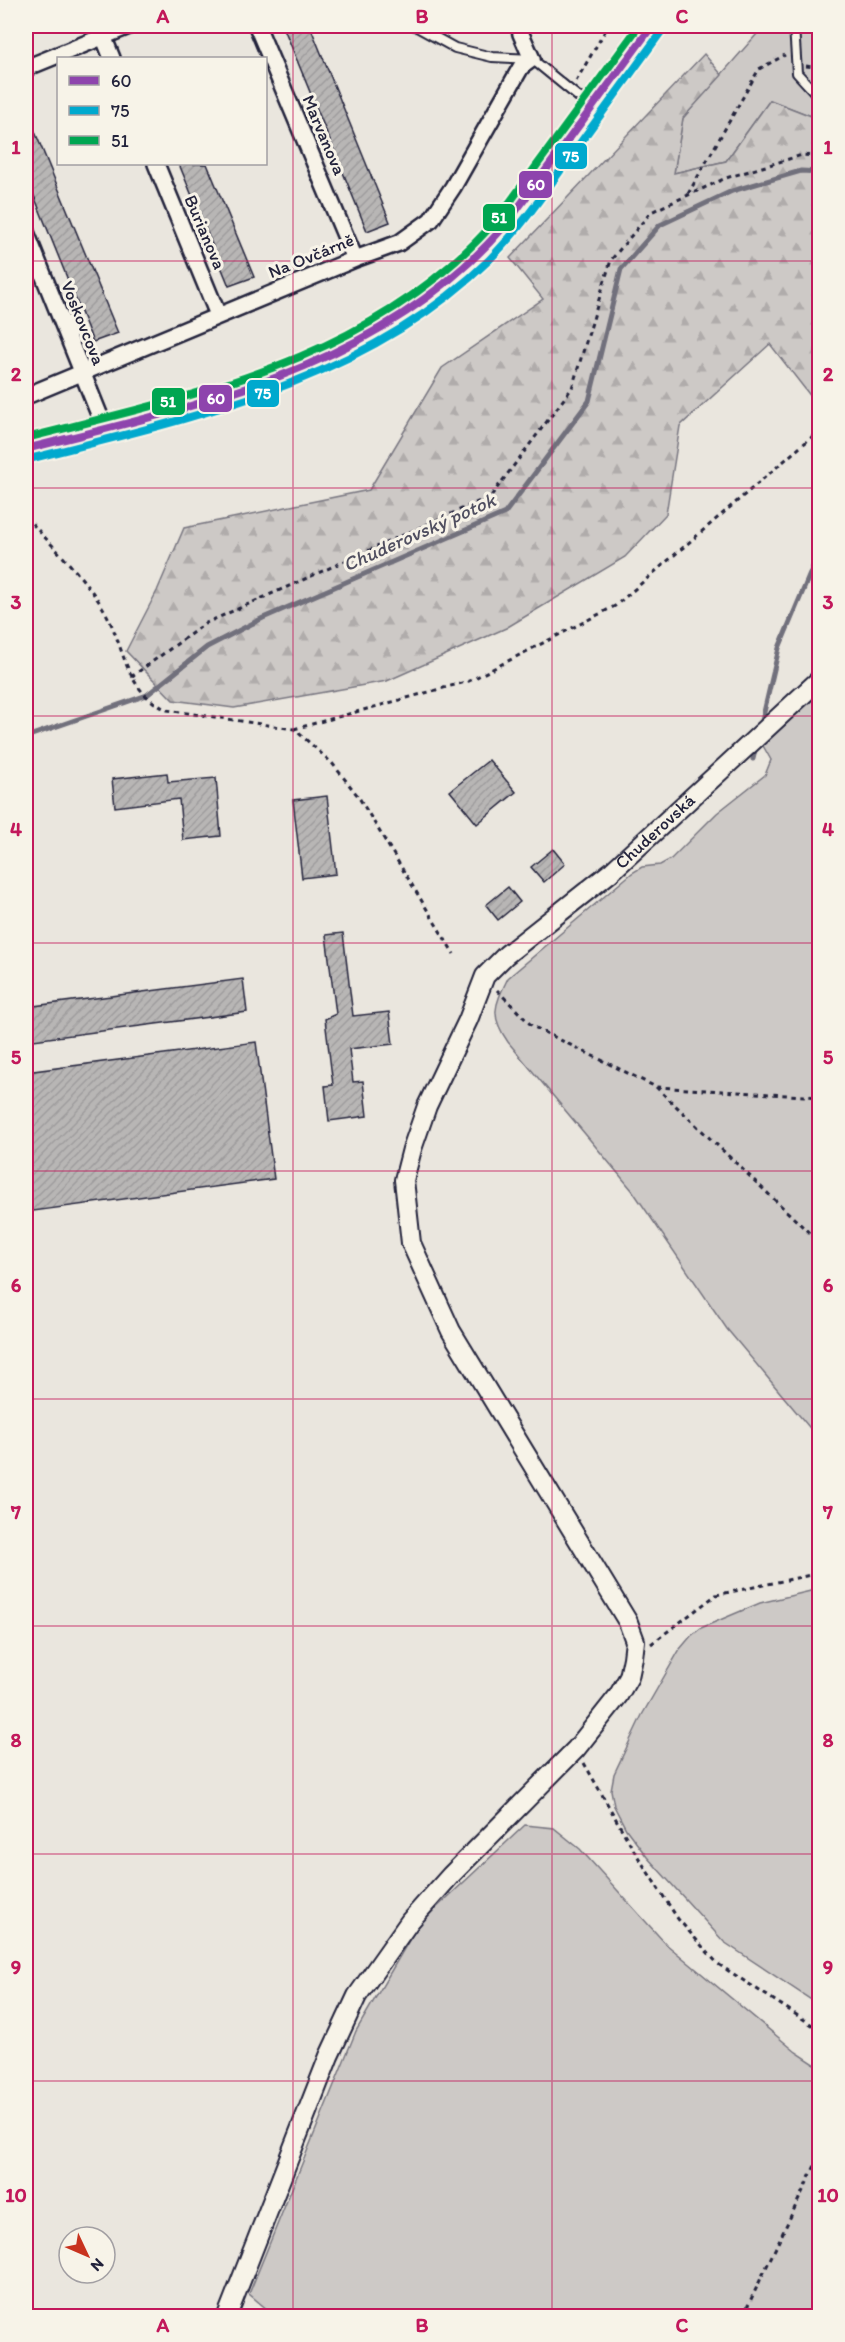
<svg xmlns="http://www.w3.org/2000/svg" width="845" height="2342" font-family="Itim,sans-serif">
<defs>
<pattern id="forest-firs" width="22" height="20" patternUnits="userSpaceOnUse" patternTransform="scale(1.5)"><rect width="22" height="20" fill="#cdc9c6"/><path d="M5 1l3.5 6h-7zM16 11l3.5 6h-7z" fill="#b0acab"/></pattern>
<pattern id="building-hatch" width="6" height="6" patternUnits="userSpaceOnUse" patternTransform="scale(1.5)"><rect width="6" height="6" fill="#b8b6b5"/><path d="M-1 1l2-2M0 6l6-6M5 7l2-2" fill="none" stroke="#9e9c9d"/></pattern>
</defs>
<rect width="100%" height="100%" fill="#eae6de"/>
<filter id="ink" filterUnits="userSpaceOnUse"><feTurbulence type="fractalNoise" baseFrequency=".0167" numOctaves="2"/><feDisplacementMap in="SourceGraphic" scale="12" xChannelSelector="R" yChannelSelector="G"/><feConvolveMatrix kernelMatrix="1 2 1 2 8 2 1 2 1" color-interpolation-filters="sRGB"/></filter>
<g filter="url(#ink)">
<path fill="#cdc9c6" stroke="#787680" stroke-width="1.5" d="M764,26H819V119L770,100L726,161L674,173L683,118Z
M819,694V1439L727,1329L632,1190L508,1042C489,1015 495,1005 508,978L632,873L642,867L660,865L671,859L717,813L765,775L771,760L762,744Z
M819,1589H820L819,2005L724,1942L647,1857L626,1829L614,1806L611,1790L614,1774L642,1715L680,1649L691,1636L701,1628L760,1603Z
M525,1825L554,1828L580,1849L666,1944L796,2052L819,2067V2316H275L249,2294L356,2031L418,1925Z"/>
<path fill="url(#forest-firs)" stroke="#787680" stroke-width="1.5" d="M704,54L722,75L683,118L674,173L726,161L770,100L819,119V407L770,344L680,426L666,514L625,557L506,628L387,681L234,708L173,700L126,651L157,591L184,528L369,490L442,368L543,299L510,258Z"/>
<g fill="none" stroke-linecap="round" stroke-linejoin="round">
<path stroke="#716f7b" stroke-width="5" d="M761,725L779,648L820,550
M26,737L147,695L207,647L263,618L505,513L589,401L621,269L660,225L732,191L801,171L820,172
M753,759L756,746"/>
</g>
<path fill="url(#building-hatch)" stroke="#22223b" stroke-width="1.5" d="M283,26H310L390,222L367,231Z
M26,110L118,333L93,342L26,176Z
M179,164H207L254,277L229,286Z
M489,760L516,792L477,824L450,791Z
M167,773L168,782L216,778L221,836L183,840L179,799L115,807L112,779Z
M327,796L336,874L302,878L293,800Z
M553,849L565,864L544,882L531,867Z
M508,887L520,902L498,920L486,905Z
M343,933L353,1016L389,1012L393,1044L349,1049L353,1082L363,1081L367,1116L329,1121L325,1086L333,1085L325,1019L336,1014L326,935Z
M243,979L247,1012L26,1041V1007Z
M256,1042L274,1179L26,1212V1072Z"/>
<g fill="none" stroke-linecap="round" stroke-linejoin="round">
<g stroke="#22223b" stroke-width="12">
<path id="service" d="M415,26L455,48L492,57L532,59L592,108
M794,26L797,73L820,98"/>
</g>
<g stroke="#22223b" stroke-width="20">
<path id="minor" d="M257,26L355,259
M103,36L112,58
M26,68L129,26
M156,164L218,315
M26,232L105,429
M26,396L355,259L399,243L431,220L453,187L521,67L532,59L521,34L519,26
M26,449C184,408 362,375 481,253C518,215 547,171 578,128C602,94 628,60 652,26"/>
</g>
<g stroke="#22223b" stroke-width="22">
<g id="tertiary">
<path id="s1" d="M227,2316L329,2056L357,1996L410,1921L451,1875L576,1749L618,1696L629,1677L633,1658L635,1641L628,1622L451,1331L411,1243L404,1180L412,1149L427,1106L468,1020L485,976L506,955L611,872L820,679"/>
</g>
</g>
<path stroke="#22223b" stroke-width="3" stroke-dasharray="4.5 4.5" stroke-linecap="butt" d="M667,34L673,26
M806,66L820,68
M576,81L608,26
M688,194L759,69L785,55
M26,517C52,546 82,574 103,608C126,646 122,689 167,710L294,729L332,763L358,796L454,954
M131,677L206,623L491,496L572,388L611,260L651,212L726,178L802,155L820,156
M294,729L469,681L615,606L820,430
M497,990L532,1026L656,1087L820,1097
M656,1087L820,1243
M651,1644L716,1595L820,1573
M584,1763L633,1849L678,1919L718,1964L820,2030
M743,2316L820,2155"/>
<use href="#service" stroke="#f7f3e8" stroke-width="8"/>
<use href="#minor" stroke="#f7f3e8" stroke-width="15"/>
<use href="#tertiary" stroke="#f7f3e8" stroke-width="18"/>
<g stroke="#f7f3e8" stroke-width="12">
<path id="bus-1" d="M26,449C203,404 383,368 507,223L652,26"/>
</g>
<g stroke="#f7f3e8" stroke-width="12">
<path id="bus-2" d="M29,459C191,418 365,382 489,260C522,227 548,188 575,150C604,110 632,72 661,32"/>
</g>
<g stroke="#f7f3e8" stroke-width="12">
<path id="bus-3" d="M26,438C199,394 377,359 499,217L639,26"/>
</g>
<use href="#bus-1" stroke="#8e44ad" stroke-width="8"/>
<use href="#bus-2" stroke="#00a9ce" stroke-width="8"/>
<use href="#bus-3" stroke="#00a651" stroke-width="8"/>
</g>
</g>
<path fill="none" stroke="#c2185b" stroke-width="1.5" stroke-opacity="0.55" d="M293,26V2316M552,26V2316M26,261H820M26,488H820M26,716H820M26,943H820M26,1171H820M26,1399H820M26,1626H820M26,1854H820M26,2081H820"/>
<g text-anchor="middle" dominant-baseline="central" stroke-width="6" stroke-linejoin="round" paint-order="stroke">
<g font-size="18" fill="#22223b" stroke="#f7f3e8">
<text transform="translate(324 135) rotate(67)">Marvanova</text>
<text transform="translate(205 232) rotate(67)">Burianova</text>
<text transform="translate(311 256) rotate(-22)">Na Ovčárně</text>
<text transform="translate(83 323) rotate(68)">Voskovcova</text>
<text stroke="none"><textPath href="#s1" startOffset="1767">Chuderovská</textPath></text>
</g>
<g font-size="20" font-style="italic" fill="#504f60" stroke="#f7f3e8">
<text transform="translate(419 532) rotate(-24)">Chuderovský potok</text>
</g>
</g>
<g stroke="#f7f3e8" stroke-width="2">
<rect x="554" y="142" width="34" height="28" rx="6" fill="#00a9ce"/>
<rect x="518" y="170" width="35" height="29" rx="6" fill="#8e44ad"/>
<rect x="482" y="203" width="34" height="29" rx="6" fill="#00a651"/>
<rect x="246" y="379" width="34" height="29" rx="6" fill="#00a9ce"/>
<rect x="198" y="384" width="35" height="29" rx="6" fill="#8e44ad"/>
<rect x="151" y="387" width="35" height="29" rx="6" fill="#00a651"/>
</g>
<g font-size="16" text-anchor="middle" font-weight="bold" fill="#fff">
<text x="571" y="162">75</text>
<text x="536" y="190">60</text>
<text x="499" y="223">51</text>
<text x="263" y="399">75</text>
<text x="216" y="404">60</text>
<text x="168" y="407">51</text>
</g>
<rect width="845" height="2342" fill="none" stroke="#f7f3e8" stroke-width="66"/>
<rect x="57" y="57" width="210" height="108" fill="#f7f3e8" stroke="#a29fa3" stroke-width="1.5"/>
<rect x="69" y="76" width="30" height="9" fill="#8e44ad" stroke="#a29fa3" stroke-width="1.5"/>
<text x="111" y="87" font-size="18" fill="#22223b">60</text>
<rect x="69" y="106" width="30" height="9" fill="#00a9ce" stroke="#a29fa3" stroke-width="1.5"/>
<text x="111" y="117" font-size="18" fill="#22223b">75</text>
<rect x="69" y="136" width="30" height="9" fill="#00a651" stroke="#a29fa3" stroke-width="1.5"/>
<text x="111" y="147" font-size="18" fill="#22223b">51</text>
<g transform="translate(87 2255) rotate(134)"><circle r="28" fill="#f7f3e8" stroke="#a29fa3" stroke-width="1.5"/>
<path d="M0-4.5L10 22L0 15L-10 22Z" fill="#c8321e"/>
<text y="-9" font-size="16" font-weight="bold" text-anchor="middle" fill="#22223b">N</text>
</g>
<rect x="33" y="33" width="779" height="2276" fill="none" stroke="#c2185b" stroke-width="2"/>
<g font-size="20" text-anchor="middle" font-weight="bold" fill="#c2185b">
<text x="163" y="23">A</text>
<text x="422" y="23">B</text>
<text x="682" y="23">C</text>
<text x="16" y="154">1</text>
<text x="828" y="154">1</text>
<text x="16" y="381">2</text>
<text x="828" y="381">2</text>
<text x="16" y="609">3</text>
<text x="828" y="609">3</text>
<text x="16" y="836">4</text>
<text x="828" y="836">4</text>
<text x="16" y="1064">5</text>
<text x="828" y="1064">5</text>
<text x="16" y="1292">6</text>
<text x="828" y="1292">6</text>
<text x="16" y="1519">7</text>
<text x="828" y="1519">7</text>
<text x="16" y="1747">8</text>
<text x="828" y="1747">8</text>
<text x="16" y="1974">9</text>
<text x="828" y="1974">9</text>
<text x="16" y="2202">10</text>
<text x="828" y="2202">10</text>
<text x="163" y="2332">A</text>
<text x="422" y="2332">B</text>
<text x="682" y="2332">C</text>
</g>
</svg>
